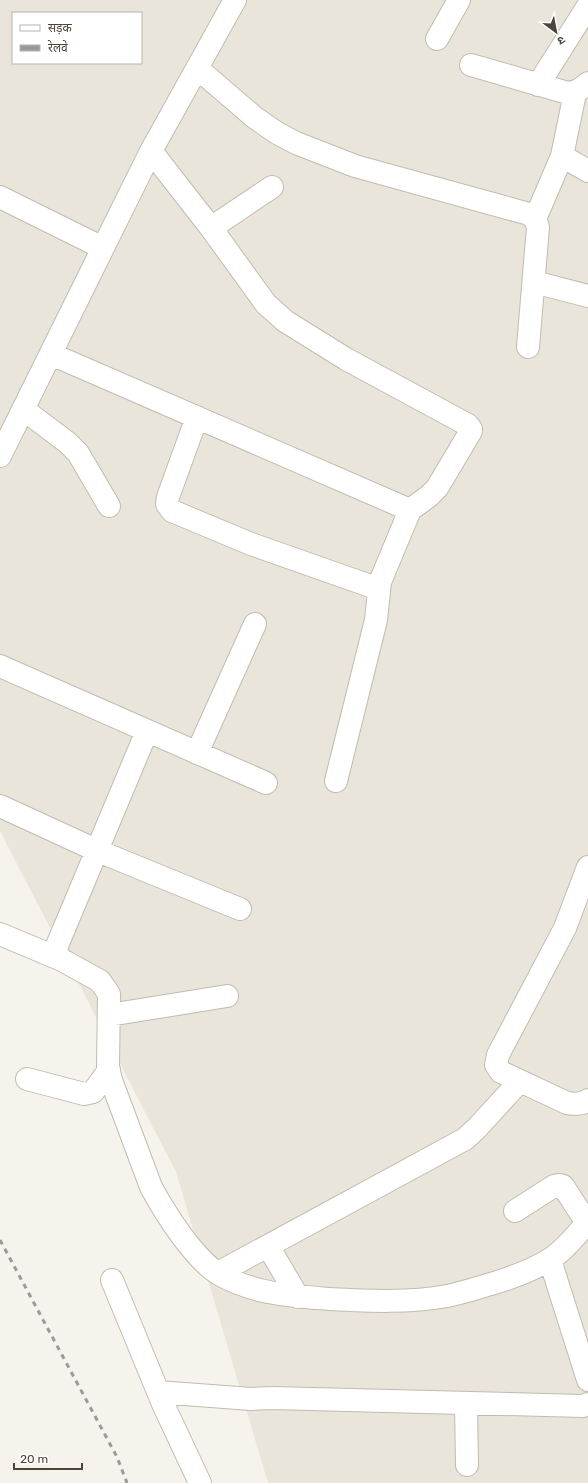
<svg xmlns="http://www.w3.org/2000/svg" width="588" height="1483" font-family="Rubik,'Noto Sans Devanagari',sans-serif">
<rect width="100%" height="100%" fill="#f6f3ec"/>
<path fill="#eae5da" fill-rule="evenodd" d="M0,0H588V1483H268L176,1172L0,831ZM13,13H141V63H13Z"/>
<g fill="none" stroke-linecap="round" stroke-linejoin="round">
<g stroke="#c2bbae" stroke-width="24">
<path id="minor" d="M437,39L459,0
M471,65L568,93C577,92 581,89 588,83
M197,68L254,117L277,133L296,143L355,166L529,214L535,219L538,227L528,347
M538,85L588,6
M151,151L211,228L266,304L285,321L346,359L468,425L471,429V431L437,488L429,496L410,510L380,582L376,620L336,781
M562,156L588,171
M0,197L103,248
M535,219L562,156L575,93
M211,228L272,187
M534,282L588,296
M51,354L410,510
M23,409L68,443L78,453L109,506
M197,417L168,497L167,504L172,511L251,544L379,589
M0,456L151,151L235,0
M0,666L266,783
M147,731L56,948L58,955L62,960L100,981L109,994L108,1067L111,1080L151,1187C165,1213 194,1259 219,1274C254,1294 291,1296 330,1299C369,1301 409,1303 447,1296C462,1293 477,1288 491,1284C511,1278 531,1271 549,1260C564,1251 576,1235 588,1222
M197,753L255,624
M0,806L98,851L240,909
M588,867L565,928L498,1055L496,1065L501,1072L567,1103C574,1104 582,1105 588,1100
M0,934L62,960
M109,1015L227,996
M27,1079L84,1094L93,1092L109,1070
M515,1211L554,1186L559,1185L563,1186L587,1223
M268,1246L298,1297
M550,1260L588,1380
M218,1273L465,1139L476,1129L520,1081
M112,1280L163,1404L200,1483
M158,1392L251,1399L272,1398L583,1406L588,1404
M466,1404L467,1465"/>
</g>
<use href="#minor" stroke="#fff" stroke-width="22"/>
<path stroke="#9a9a9a" stroke-width="3" stroke-dasharray="5 5" stroke-linecap="butt" d="M0,1240L117,1457L127,1483"/>
</g>
<rect x="12" y="12" width="130" height="52" fill="#ffffff" stroke="#b7b4b0"/>
<rect x="20" y="25" width="20" height="6" fill="#ffffff" stroke="#b7b4b0"/>
<text x="48" y="32" font-size="12" fill="#4b4439">सड़क</text>
<rect x="20" y="45" width="20" height="6" fill="#9a9a9a" stroke="#b7b4b0"/>
<text x="48" y="52" font-size="12" fill="#4b4439">रेलवे</text>
<g transform="translate(556 32) rotate(148)" stroke="#ffffff" stroke-width="3" paint-order="stroke">
<path d="M0-3L7 15L0 10L-7 15Z" fill="#4b4439"/>
<text y="-6" font-size="11" font-weight="bold" text-anchor="middle" fill="#4b4439">उ</text>
</g>
<path d="M14 1463v6h68v-6" fill="none" stroke="#4b4439" stroke-width="2"/>
<text x="20" y="1463" font-size="12" fill="#4b4439" stroke="#ffffff" stroke-width="3" paint-order="stroke">20 m</text>
</svg>
